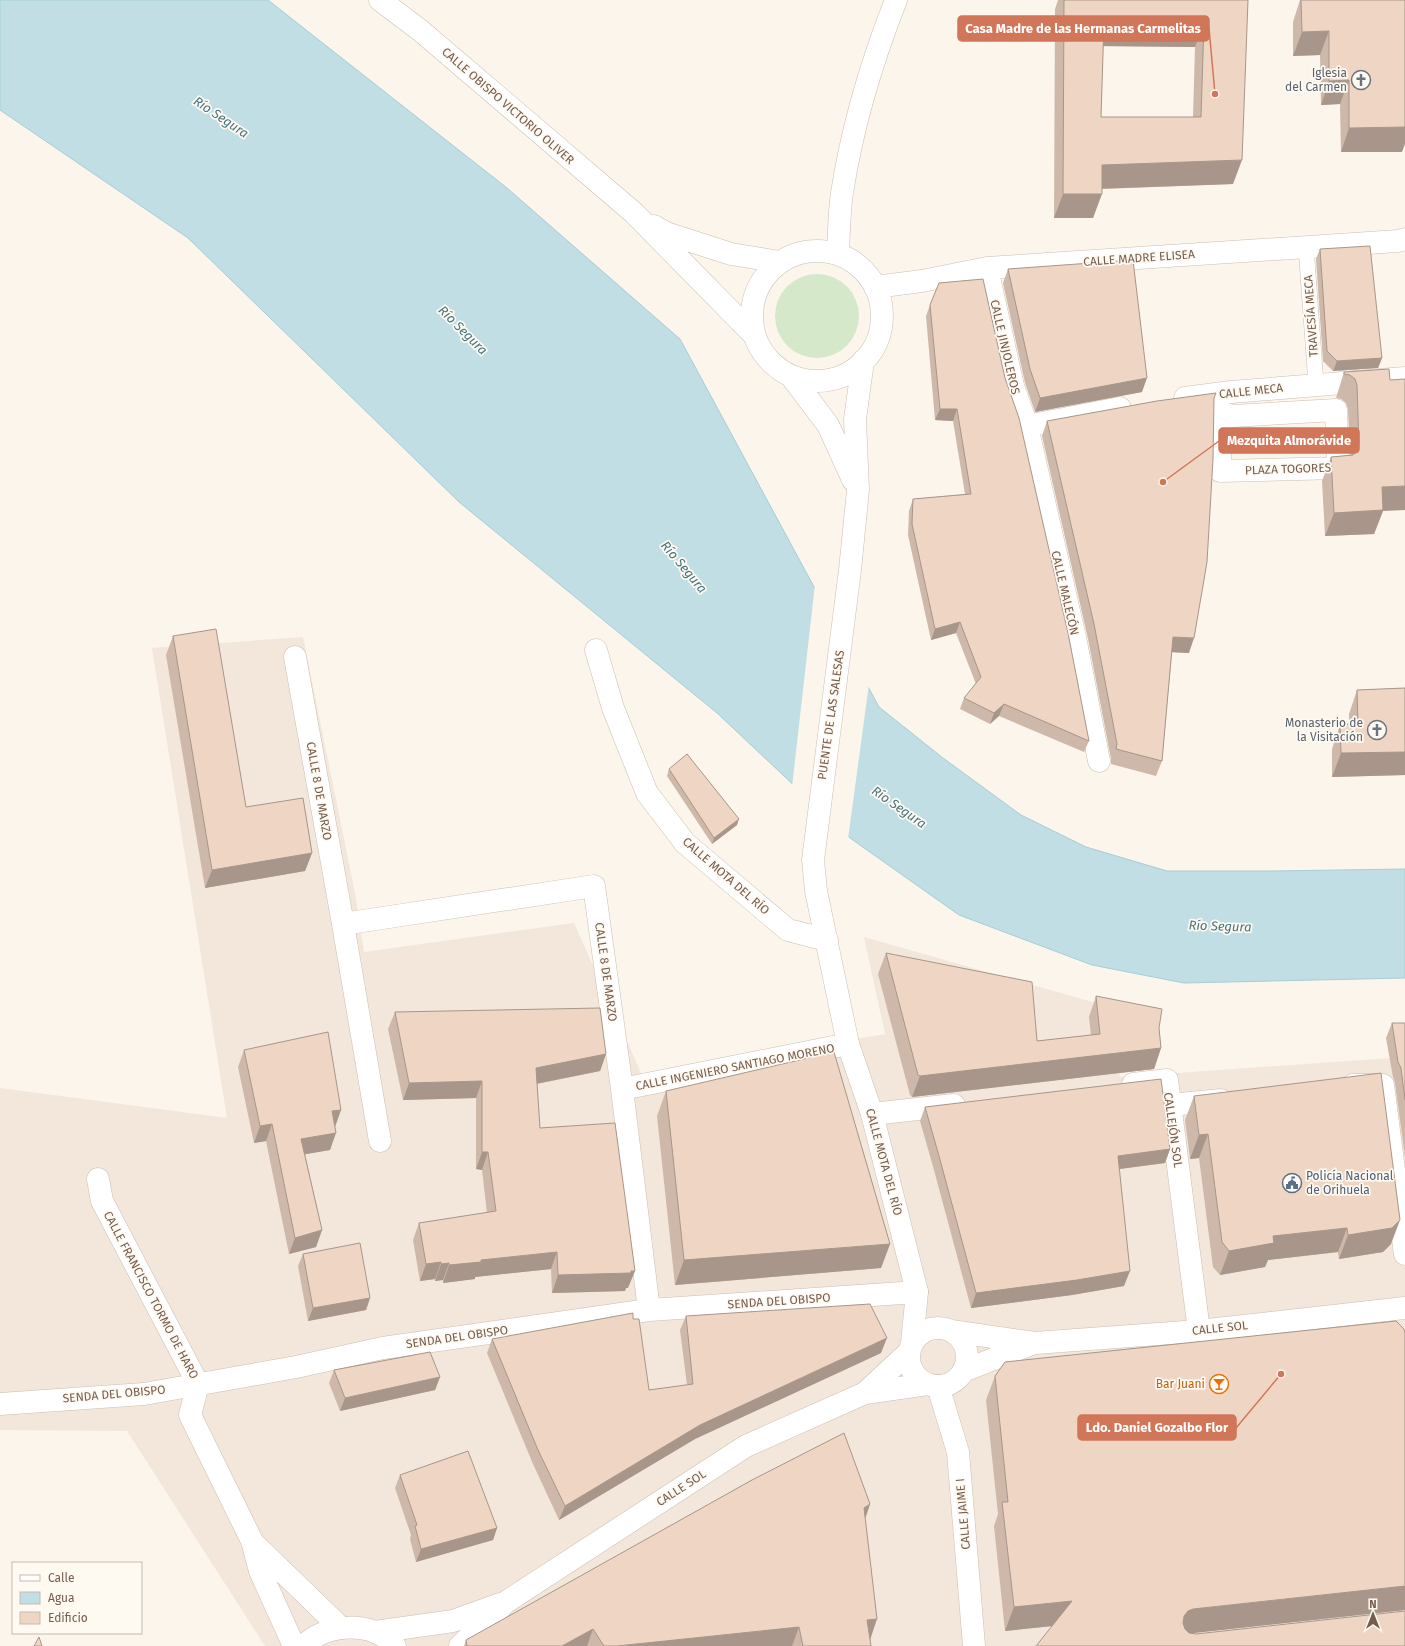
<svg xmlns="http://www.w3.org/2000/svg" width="1405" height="1646" font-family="'Fira Sans',sans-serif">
<rect width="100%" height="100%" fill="#fbf5eb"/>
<path fill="#f2e7da" d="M303,637L356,898L364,952L574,923L642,1075L885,1034L864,937L1117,1009L1120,1077L1405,1057V1646H265L127,1431L0,1430V1088L227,1118L152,648Z"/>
<path fill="#d5e8ca" d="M775 316a42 42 0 1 1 84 0a42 42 0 1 1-84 0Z"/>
<path fill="#c0dee4" stroke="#a7cdd5" d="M0,0H268L507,188L680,339L879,707L943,758L1021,815L1086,847L1167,871H1273L1405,869V978L1184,983L1092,965L959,915L850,838L717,713L459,502L188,238L0,110Z"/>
<path fill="#fbf5eb" d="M815,584L869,684L848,839L792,787Z"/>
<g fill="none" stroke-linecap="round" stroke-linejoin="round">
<g stroke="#cdbeb1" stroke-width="16">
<path id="service" d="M1306,247L1316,384"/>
</g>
<g stroke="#cdbeb1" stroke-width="23">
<path id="minor" d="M987,268L1013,386L1027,426L1076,642L1099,761
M875,287L922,281L987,268L1398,241L1405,239
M1185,398L1231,392L1405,378
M1336,410L1338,468L1220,471L1221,413L1233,416Z
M1027,426L1120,408
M596,650L613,708L647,793L685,843L788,930L827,940
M295,657L343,924L380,1141
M343,924L594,886L622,1089L649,1310
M1133,1084L1167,1080L1199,1331
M1353,1085H1383L1405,1254
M622,1089L848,1044
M1170,1105L1221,1100
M872,1114L954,1105
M98,1179L102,1201L198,1384L190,1415L252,1541L260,1571L294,1646
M938,1386L958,1452L974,1646
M0,1404L144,1394L296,1367L383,1348L649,1310L917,1292
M252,1542L341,1628"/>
</g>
<g stroke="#cdbeb1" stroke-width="23">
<path id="tertiary" d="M380,0L421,31L634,213L754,335
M654,226L666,233L731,254L780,262
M752 316a65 65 0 1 1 130 0a65 65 0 1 1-130 0Z
M838,254C839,234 839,213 842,193C852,128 872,61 896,0
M863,361L855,419L858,490L850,570L813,860L816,891L848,1044L872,1114L917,1292L912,1343
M791,376L828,425L853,480
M909 1357a29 29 0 1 1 58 0a29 29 0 1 1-58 0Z
M951,1331L1035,1343L1199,1331L1405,1308
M963,1371L1034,1343
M865,1393L909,1352
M375,1632L453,1621L500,1604
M460,1646L506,1602L746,1446L865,1393L928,1384"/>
</g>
<g stroke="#cfbeaf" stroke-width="23">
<path id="secondary" d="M303,1646C327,1623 372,1620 395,1646"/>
</g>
<use href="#service" stroke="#fff" stroke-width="15"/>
<use href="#minor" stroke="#fff" stroke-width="22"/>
<use href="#tertiary" stroke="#fff" stroke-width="22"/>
<use href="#secondary" stroke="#fff" stroke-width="22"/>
</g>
<path fill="#ceb8a9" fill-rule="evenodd" d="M1058,0H1248L1233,184L1102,189L1093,218H1054L1055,9ZM1103,46L1195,47L1193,117H1101Z
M1300,0H1405L1402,152H1341L1340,104L1321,105L1320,55L1293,56V22Z
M1320,249L1382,358L1378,368L1333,371L1323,361L1316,259Z
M1008,269L1142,392L1035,412L1025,383L1003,283Z
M930,305L1005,378L1089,741L1084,752L999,716L990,724L960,709L964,698L976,684L956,633L931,640L908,535L909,511L913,499L965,494L953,421L935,420L926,316Z
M1389,369L1383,511L1374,534L1325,536L1322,481L1331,457L1350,455L1348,409L1346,403L1341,399L1336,398L1344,372Z
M1047,421L1189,653L1172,652L1162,761L1156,776L1111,764V759L1088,639L1042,436Z
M173,636L246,807L312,853L305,871L205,888L166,655Z
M1405,688V775L1332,777V749L1340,725L1349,724V714L1357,690Z
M669,769L737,825L712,844L667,776Z
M886,953L1037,1041L1091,1035L1089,1017L1096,996L1159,1028L1161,1048L1154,1069L912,1097L910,1095L878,974Z
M395,1012L606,1054L600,1071L537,1084L540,1128L628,1288H626L625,1291L552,1293L551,1269L475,1277V1279L443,1283V1280L435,1281V1279L420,1281L413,1240L419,1223L487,1213L482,1170L476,1169V1098L403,1100L388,1029Z
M1392,1023H1405V1157L1395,1083L1393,1077L1386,1038Z
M244,1050L335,1127L330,1150L305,1154L322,1230L316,1247L289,1254L266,1141L254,1143L238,1067Z
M666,1091L890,1244L881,1268L675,1285L657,1116Z
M1194,1096L1391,1244L1383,1252L1339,1259L1338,1252L1268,1260L1265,1267L1220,1275L1213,1267L1199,1158L1190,1159L1185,1120Z
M925,1107L1170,1149L1165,1163L1119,1169L1124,1286L1072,1295L971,1308L934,1170L920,1121Z
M303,1254L370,1298L366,1310L308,1321L298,1266Z
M686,1316L881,1353L695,1439L559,1520L533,1464L487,1353L492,1339L633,1319L649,1390L687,1385L680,1330Z
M1405,1334V1610L1190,1633L1196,1634L1405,1646L1052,1626L1005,1631L994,1526L998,1514L986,1400L995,1376Z
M334,1370L440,1377L435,1390L340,1411L329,1383Z
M400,1475L497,1528L493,1540L416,1562L410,1539L411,1535L395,1488Z
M870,1504L865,1519L870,1639L871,1646H464L466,1640Z"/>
<path fill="#a79689" d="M1104,22L1204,23L1195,47L1095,46Z
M1329,31L1320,55L1293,56L1302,32Z
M1349,80L1340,104L1321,105L1329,81Z
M1405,127V144L1402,152H1341L1349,128Z
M1242,160L1233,184L1093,189L1102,165Z
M1063,194H1102L1093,218H1054Z
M1382,358L1378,368L1333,371L1337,361Z
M1147,378L1142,392L1035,412L1040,398Z
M940,409H957L953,421L935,420Z
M1405,486V510L1383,511L1374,534L1325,536L1334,513L1382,487Z
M960,622L956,633L931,640L935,629Z
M1173,637L1194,638L1189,653L1168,652Z
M1004,704L999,716L990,724L994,713Z
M1405,752V775L1332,777L1341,753Z
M739,819L737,825L712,844L714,838Z
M312,853L305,871L205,888L212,870Z
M1161,1048L1154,1069L912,1097L920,1076Z
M606,1054L600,1071L530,1085L536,1068Z
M482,1081L476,1098L403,1100L409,1083Z
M341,1110L335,1127L332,1111Z
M272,1124L266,1141L254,1143L260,1126Z
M336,1133L330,1150L295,1156L301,1139Z
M1208,1134L1199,1158L1190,1159L1199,1135Z
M1170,1149L1165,1163L1112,1170L1118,1156Z
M482,1152H488L482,1170L476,1169Z
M1400,1220L1391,1244L1383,1252L1339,1259L1348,1235Z
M1347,1228L1338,1252L1268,1260L1265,1267L1220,1275L1229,1251L1273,1236Z
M322,1230L316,1247L289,1254L295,1238Z
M890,1244L881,1268L675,1285L684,1260Z
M557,1252L551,1269L475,1277V1279L443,1283L449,1265L481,1260Z
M441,1262L435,1279L420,1281L426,1264Z
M449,1263L443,1280L435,1281L441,1264Z
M635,1271L628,1288H626L625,1291L552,1293L558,1275Z
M1130,1271L1124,1286L1072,1295L971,1308L976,1293Z
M370,1298L366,1310L308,1321L313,1308Z
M887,1338L881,1353L695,1439L559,1520L565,1506L700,1425Z
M440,1377L435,1390L340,1411L345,1398Z
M870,1504L863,1525L864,1508Z
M497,1528L493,1540L416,1562L421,1549Z
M1405,1586V1610L1185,1634L1179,1636L1184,1616L1188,1611L1193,1609Z
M1072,1601L1063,1625L1005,1631L1014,1607Z
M877,1619L870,1640L867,1620Z
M799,1627L792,1646H617Z
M593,1629L587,1646H562Z"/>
<path fill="#efd6c4" stroke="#a79689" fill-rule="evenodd" d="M1064,0H1248L1242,160L1102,165V194H1063ZM1104,22L1204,23L1201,117H1101Z
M1301,0H1405V127L1349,128V80L1329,81V31L1302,32Z
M1370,246L1382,358L1337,361L1327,351L1320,249Z
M1133,260L1147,378L1040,398L1030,369L1008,269Z
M983,279L1005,378L1019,418L1068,633L1089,741L1004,704L994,713L964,698L981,677L960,622L935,629L912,524L913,499L971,494L957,409H940L930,305L939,283Z
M1389,369L1390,380L1405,379V486L1382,487L1383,510L1334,513L1331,457L1353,455L1357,450L1359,444L1357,385L1355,379L1350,375L1344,374V372Z
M1216,393L1214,398L1213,459L1207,562L1194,638L1173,637L1162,761L1116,749L1117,744L1094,624L1047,421L1157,401Z
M216,629L246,807L303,798L312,853L212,870L173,636Z
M1405,688V752L1341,753L1340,725L1358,723L1357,690Z
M687,754L739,819L714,838L669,769Z
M886,953L1032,982L1037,1041L1100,1034L1096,996L1162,1009L1159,1028L1161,1048L920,1076L918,1075Z
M600,1008L606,1054L536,1068L540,1128L615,1123L635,1271H631V1273L558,1275L557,1252L481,1260V1262L449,1265V1263L441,1264V1262L426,1264L419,1223L496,1211L488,1152H482V1081L409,1083L395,1012Z
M1392,1023H1405V1100L1401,1068L1398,1062Z
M328,1032L341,1110L332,1111L336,1133L301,1139L322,1230L295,1238L272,1124L260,1126L244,1050Z
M834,1052L890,1244L684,1260L666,1091Z
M1381,1073L1400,1220L1392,1228L1348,1235L1347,1228L1273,1236L1274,1243L1229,1251L1222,1242L1208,1134L1199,1135L1194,1096Z
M1161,1079L1170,1149L1118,1156L1130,1271L1077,1280L976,1293L939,1156L925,1107Z
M360,1243L370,1298L313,1308L303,1254Z
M870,1304L887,1338L700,1425L565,1506L538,1450L492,1339L633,1313V1319H639L649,1390L693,1384L686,1316Z
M1396,1321L1404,1329L1405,1334V1586L1193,1609L1188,1611L1184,1616L1183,1623L1185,1629L1189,1633L1196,1634L1405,1611V1646H1036L1072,1601L1014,1607L1002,1502H1008L995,1376L1005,1362Z
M430,1352L440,1377L345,1398L334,1370Z
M844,1433L870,1504L864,1508L877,1619L867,1620L871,1646H803L799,1627L617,1646H604L593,1629L562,1646H467L466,1640L752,1480Z
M468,1451L497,1528L421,1549L415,1526L417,1525L400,1475Z
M39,1637L42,1646H34Z"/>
<defs>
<g id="church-ring" transform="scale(1)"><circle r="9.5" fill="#fef9f1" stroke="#6b7280" stroke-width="1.5"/><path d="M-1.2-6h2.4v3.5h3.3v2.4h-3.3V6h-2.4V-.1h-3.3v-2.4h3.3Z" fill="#6b7280"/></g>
<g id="civic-ring" transform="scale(1)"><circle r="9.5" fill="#fef9f1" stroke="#5c6f8a" stroke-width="1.5"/><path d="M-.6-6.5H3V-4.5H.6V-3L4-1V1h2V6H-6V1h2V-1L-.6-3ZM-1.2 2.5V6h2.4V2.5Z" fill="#5c6f8a"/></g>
<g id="bar-ring" transform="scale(1)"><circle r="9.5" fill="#fef9f1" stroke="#e8710a" stroke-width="1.5"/><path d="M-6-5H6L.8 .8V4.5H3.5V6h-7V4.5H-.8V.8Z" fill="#e8710a"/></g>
</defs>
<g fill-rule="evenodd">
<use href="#church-ring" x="1361" y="80"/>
<use href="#church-ring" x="1377" y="730"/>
<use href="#civic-ring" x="1292" y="1183"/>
<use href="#bar-ring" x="1219" y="1384"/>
</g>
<g text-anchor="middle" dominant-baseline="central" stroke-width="3.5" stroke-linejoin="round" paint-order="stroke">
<g font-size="12" fill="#5b616d" stroke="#fef9f1" text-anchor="end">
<text x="1347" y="73">Iglesia<tspan x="1347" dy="14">del Carmen</tspan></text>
<text x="1363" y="723">Monasterio de<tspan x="1363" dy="14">la Visitación</tspan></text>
</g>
<g font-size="12" fill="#755d4f" stroke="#fef9f1">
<text transform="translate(508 106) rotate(41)">CALLE OBISPO VICTORIO OLIVER</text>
<text transform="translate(1139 258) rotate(-4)">CALLE MADRE ELISEA</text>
<text transform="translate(1311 316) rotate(-94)">TRAVESÍA MECA</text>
<text transform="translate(1005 347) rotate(77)">CALLE JINJOLEROS</text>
<text transform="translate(1251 391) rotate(-6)">CALLE MECA</text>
<text transform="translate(1288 469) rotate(-2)">PLAZA TOGORES</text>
<text transform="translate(1065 593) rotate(77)">CALLE MALECÓN</text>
<text transform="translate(831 715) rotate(-82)">PUENTE DE LAS SALESAS</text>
<text transform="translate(319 791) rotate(80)">CALLE 8 DE MARZO</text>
<text transform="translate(726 876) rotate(41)">CALLE MOTA DEL RÍO</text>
<text transform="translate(606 972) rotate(82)">CALLE 8 DE MARZO</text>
<text transform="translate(735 1067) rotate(-11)">CALLE INGENIERO SANTIAGO MORENO</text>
<text transform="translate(1173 1130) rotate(82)">CALLEJÓN SOL</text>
<text transform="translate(884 1162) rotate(75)">CALLE MOTA DEL RÍO</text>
<text transform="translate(151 1295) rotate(62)">CALLE FRANCISCO TORMO DE HARO</text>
<text transform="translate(779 1301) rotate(-4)">SENDA DEL OBISPO</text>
<text transform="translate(1220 1328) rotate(-6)">CALLE SOL</text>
<text transform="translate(457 1337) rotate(-8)">SENDA DEL OBISPO</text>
<text transform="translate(114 1394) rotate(-5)">SENDA DEL OBISPO</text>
<text transform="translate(681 1488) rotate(-33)">CALLE SOL</text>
<text transform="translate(963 1514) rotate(-95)">CALLE JAIME I</text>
</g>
<g font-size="12" fill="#4e5e75" stroke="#fef9f1" text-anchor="start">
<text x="1306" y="1176">Policía Nacional<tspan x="1306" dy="14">de Orihuela</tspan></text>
</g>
<g font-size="12" fill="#c56008" stroke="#fef9f1" text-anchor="end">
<text x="1205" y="1384">Bar Juani</text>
</g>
<g font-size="13" font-style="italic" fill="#47757f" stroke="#fef9f1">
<text transform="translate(221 117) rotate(34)">Río Segura</text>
<text transform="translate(463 330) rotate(45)">Río Segura</text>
<text transform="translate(684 567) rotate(50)">Río Segura</text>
<text transform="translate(899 807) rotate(35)">Río Segura</text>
<text transform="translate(1220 926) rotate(2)">Río Segura</text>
</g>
</g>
<path fill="none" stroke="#d17659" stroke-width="1.5" d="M1215 94L1209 28M1163 482L1219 441M1281 1374L1236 1428"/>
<g fill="#d17659" stroke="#fef9f1" stroke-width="1.5">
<circle cx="1215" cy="94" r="4"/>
<circle cx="1163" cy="482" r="4"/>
<circle cx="1281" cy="1374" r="4"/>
</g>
<g fill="#d17659" stroke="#d17659" stroke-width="1.5">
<rect x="958" y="16" width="251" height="25" rx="4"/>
<rect x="1219" y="428" width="140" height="25" rx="4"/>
<rect x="1078" y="1415" width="158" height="25" rx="4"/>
</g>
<g font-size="13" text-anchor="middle" font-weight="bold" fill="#fff">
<text x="1083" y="33">Casa Madre de las Hermanas Carmelitas</text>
<text x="1289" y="445">Mezquita Almorávide</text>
<text x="1157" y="1432">Ldo. Daniel Gozalbo Flor</text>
</g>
<rect x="12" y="1562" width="130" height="72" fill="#fef9f1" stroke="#c7bbb0"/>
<rect x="20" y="1575" width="20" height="6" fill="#ffffff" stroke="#c7bbb0"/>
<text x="48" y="1582" font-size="12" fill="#755d4f">Calle</text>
<rect x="20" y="1592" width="20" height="12" fill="#c0dee4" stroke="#c7bbb0"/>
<text x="48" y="1602" font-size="12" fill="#755d4f">Agua</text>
<rect x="20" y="1612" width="20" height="12" fill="#efd6c4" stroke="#c7bbb0"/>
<text x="48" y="1622" font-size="12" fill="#755d4f">Edificio</text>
<g transform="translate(1373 1614)" stroke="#fef9f1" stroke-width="3" paint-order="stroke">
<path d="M0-3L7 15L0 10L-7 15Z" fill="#755d4f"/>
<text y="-6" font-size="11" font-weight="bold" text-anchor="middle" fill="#755d4f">N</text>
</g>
</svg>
